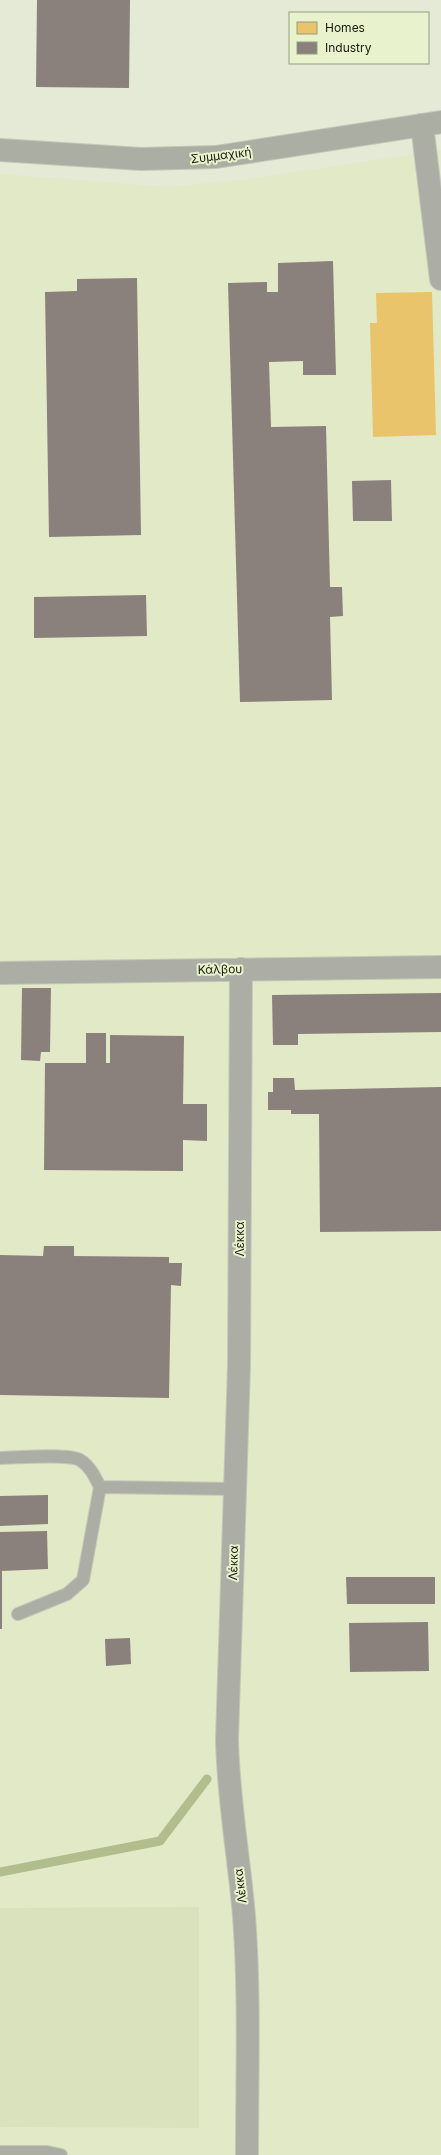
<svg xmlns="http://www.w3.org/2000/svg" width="441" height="2155" font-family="Inter,sans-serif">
<rect width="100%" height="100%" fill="#e4ead5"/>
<path fill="#e1e9c7" d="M441,150V2155H0V174L169,187L251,179Z"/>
<path fill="#d9e2bc" d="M199,1907V2128L0,2127V1908Z"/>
<path fill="#e9c46a" d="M432,292L436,435L373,437L370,323H377L376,293Z"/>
<path fill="#8a817c" d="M37,0H130L129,88L36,87Z
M333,261L336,375H303V361L269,362L271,427L326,426L330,587H342L343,616L330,617L332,700L240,702L228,283L267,282V292H278V263Z
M137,278L141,535L49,537L45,292L77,291V279Z
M391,480L392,521H353L352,481Z
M146,595L147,636L34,638V597Z
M22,988H51L50,1052H41L40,1061L21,1060Z
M441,993V1032L298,1034V1045H273L272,995Z
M86,1033H106V1063H110V1035L184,1036L183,1104H207V1141L183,1140V1171L44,1170L45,1063H86Z
M273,1078H294L295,1090L441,1087V1231L320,1232L319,1114H291V1110H268V1092H273Z
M44,1246H74V1256L169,1257V1263H182L181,1286L171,1285L169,1398L0,1395V1255L43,1256Z
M48,1495V1524L0,1526V1496Z
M47,1531L48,1569L2,1571V1629H0V1532Z
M346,1577H435V1604H347Z
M428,1622L429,1671L350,1672L349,1623Z
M130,1638L131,1664L106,1666L105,1639Z"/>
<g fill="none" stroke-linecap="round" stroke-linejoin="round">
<path stroke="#b2bd8e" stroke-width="9" d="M0,1872L160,1841L207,1779"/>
<g stroke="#c3c7b7" stroke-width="14">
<path id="lane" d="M0,1458C16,1458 68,1453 80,1460C90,1466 95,1477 100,1487L235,1489
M18,1614L67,1594L83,1580L100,1487
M0,2152H47L61,2155"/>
</g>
<g stroke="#c3c7b7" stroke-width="24">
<path id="street" d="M422,125L441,279
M241,969L239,1366L227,1739C228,1798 239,1857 244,1916C250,1995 247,2076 247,2155
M0,973L441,967"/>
</g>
<g stroke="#c3c7b7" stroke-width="24">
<path id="secondary" d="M0,150L141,159L216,157L441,122"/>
</g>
<use href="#lane" stroke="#acaea6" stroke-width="12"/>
<use href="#street" stroke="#acaea6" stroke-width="22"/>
<use href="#secondary" stroke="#aaaea3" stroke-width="22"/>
</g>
<g text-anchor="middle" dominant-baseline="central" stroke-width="4" stroke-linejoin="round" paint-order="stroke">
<g font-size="12" fill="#181b0e" stroke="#e8f2cd">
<text transform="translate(221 155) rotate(-7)">Συμμαχική</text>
<text transform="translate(220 969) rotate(-1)">Κάλβου</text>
<text transform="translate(239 1239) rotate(-90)">Λέκκα</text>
<text transform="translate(233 1563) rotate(-88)">Λέκκα</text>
<text transform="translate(240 1886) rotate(-97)">Λέκκα</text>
</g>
</g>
<rect x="289" y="12" width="140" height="52" fill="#e8f2cd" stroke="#959c81"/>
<rect x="297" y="22" width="20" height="12" fill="#e9c46a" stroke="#959c81"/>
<text x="325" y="32" font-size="12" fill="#181b0e">Homes</text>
<rect x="297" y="42" width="20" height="12" fill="#8a817c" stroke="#959c81"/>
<text x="325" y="52" font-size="12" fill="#181b0e">Industry</text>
</svg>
